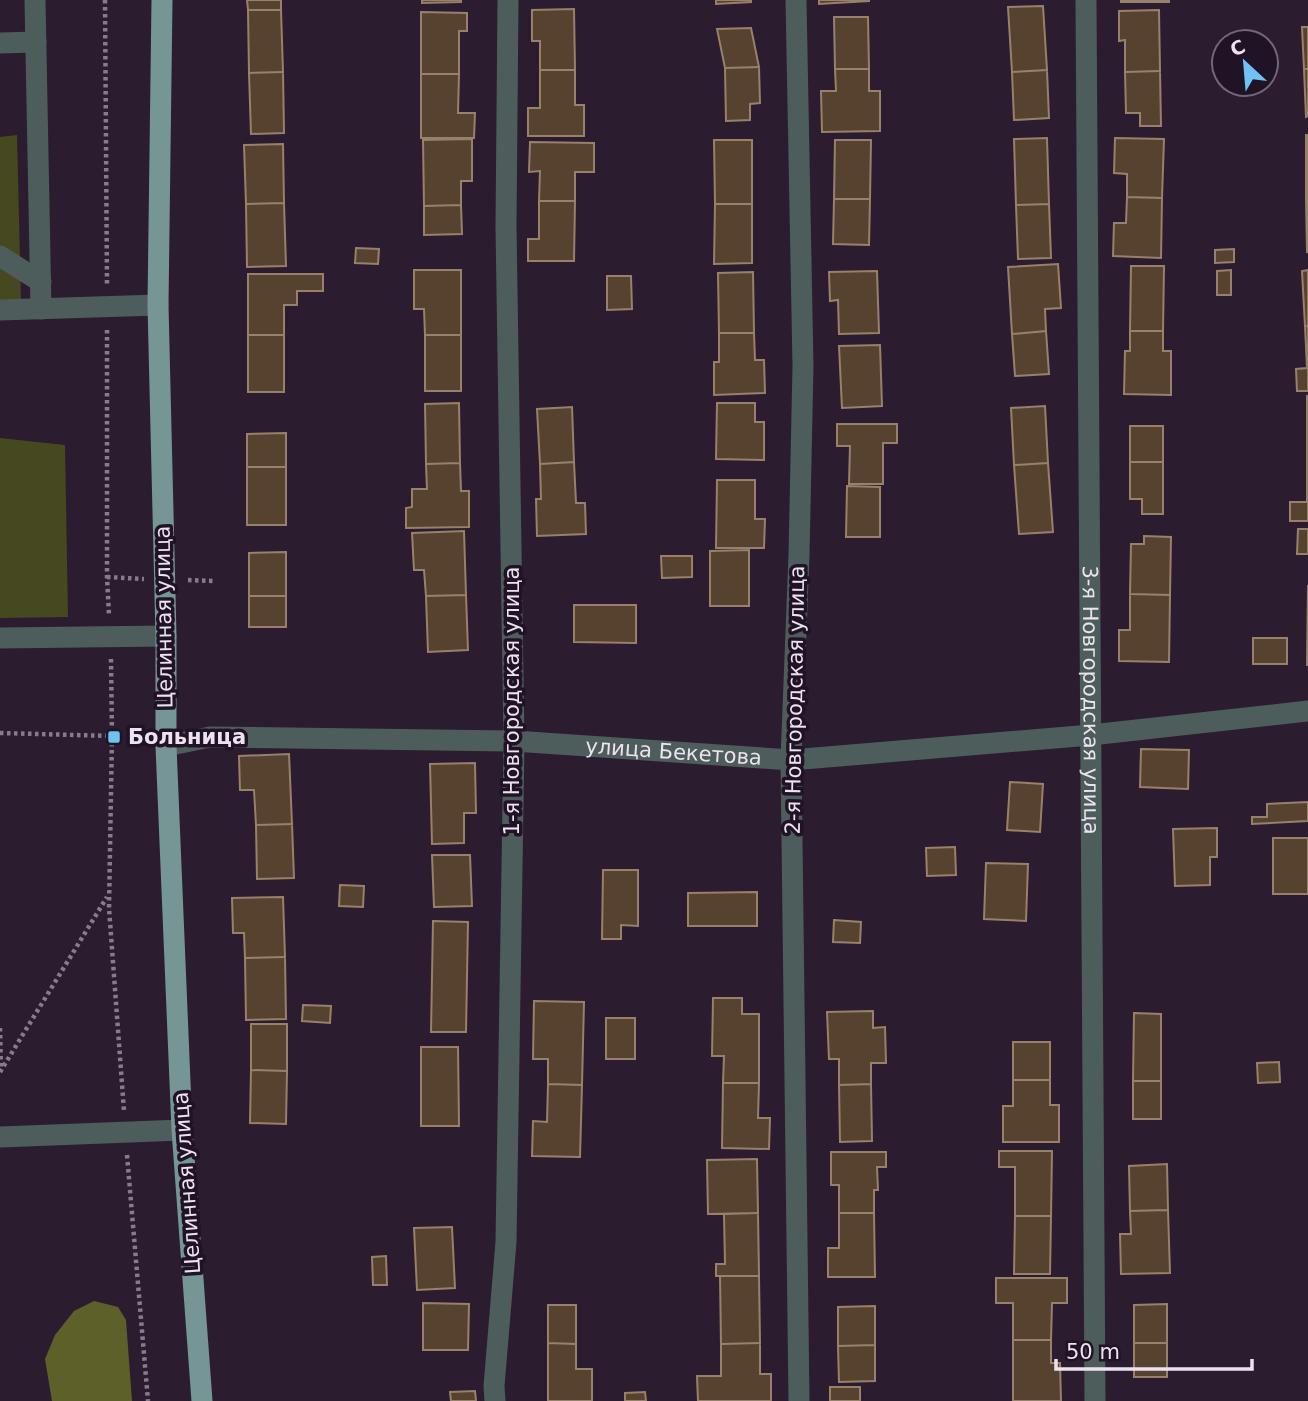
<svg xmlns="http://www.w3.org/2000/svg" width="1308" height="1401" font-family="'DejaVu Sans',sans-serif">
<rect width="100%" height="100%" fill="#2b1c30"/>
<path fill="#46481f" d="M17,135L21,302H0V137Z
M0,438L65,445L68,617L0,618Z"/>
<path fill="#5e602a" d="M94,1301L118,1307L126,1320L132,1401H52L45,1359L55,1335L74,1311Z"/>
<path fill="#56422e" stroke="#97816b" stroke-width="2" d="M247,0H281V10H248Z
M422,0H461V2L422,3Z
M716,0H751V2L716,4Z
M819,0H869V1L819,4Z
M1121,0H1169V2H1121Z
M1043,6L1047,70L1012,72L1008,7Z
M574,9L575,70H540V41H532V10Z
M248,10H281L283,72L249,73Z
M1159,10L1160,71L1125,72V40L1119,41V11Z
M421,12L467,13V31H459V74H421Z
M834,17H868L869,69H835Z
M1302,27H1308V69H1304Z
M751,28L759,67L725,68L717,29Z
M759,67L760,103L750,104V120L726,121L725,68Z
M835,69H869V91H880V131L822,132L821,91H836Z
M1304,69H1308V116L1306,117Z
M540,70H575V105H584V136H528V108H540Z
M1047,70L1049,118L1014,120L1012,72Z
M1160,71L1161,126H1140V113H1126L1125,72Z
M283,72L284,133L251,134L249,73Z
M421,74H459L458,113H475L474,138H421Z
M1306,135H1308V199H1306Z
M1047,138L1049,204L1016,205L1014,139Z
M1115,138L1164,139L1162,198L1127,197V174L1114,173Z
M472,139V181H461V205L424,206L423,140Z
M714,140H752V204H715Z
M835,140H871L870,199H834Z
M530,142L594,143V172H575V201H539L540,171L529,172Z
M283,144L284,203L246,204L244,145Z
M1127,197L1162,198L1161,258L1113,256L1114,223H1126Z
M834,199H870L869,245L833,244Z
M1306,199H1308V252H1307Z
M539,201H575L574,261H528V239H539Z
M284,203L286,266L247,267L246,204Z
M715,204H752V263L714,264Z
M1049,204L1051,258L1018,259L1016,205Z
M461,205L462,234L424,235V206Z
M356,248L379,249L378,264L355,263Z
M1234,249V262L1215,263V250Z
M1058,264L1061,308L1045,309L1046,331L1012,334L1008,267Z
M1131,266H1164L1163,331H1130Z
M414,270H461V335H425L424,309H414Z
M1231,270V295H1217V271Z
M1308,270V326H1305L1302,271Z
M877,271L879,333L839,334L838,300L830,301L829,272Z
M753,272L754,333H719L718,273Z
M248,274H323V291H297V305H284V335H248Z
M607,276H631L632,309L607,310Z
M1305,326H1308V391H1297L1296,369L1307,368Z
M1046,331L1049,374L1015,376L1012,334Z
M1130,331H1163V351H1171V395L1124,394L1125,351H1130Z
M719,333H754L755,360H764L765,393L714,395V362H719Z
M248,335H284V392H248Z
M425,335H461V391H425Z
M880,345L882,406L842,408L839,346Z
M1307,396H1308V458H1307Z
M459,403L460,463L426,464L425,404Z
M717,403H755V422H764V460L716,459Z
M1045,406L1048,463L1014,465L1011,408Z
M572,407L574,462L540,464L537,409Z
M837,424H897V443H883V484H849L850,446H837Z
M1130,426H1163V462H1130Z
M286,433V467H247V434Z
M1307,458H1308V521H1290V502H1307Z
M574,462L576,503H585L586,534L537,536L536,499H541L540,464Z
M1130,462H1163V514H1142V499H1130Z
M460,463L461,491H469V527L406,528V508L412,507V489H427L426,464Z
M1048,463L1053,532L1019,534L1014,465Z
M247,467H286V525H247Z
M717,480H755V519H765L764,548H716Z
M847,486L880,487V537H846Z
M1298,529H1308V554H1297Z
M464,531L466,595L426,596L424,570H414L412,533Z
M1144,536L1171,537L1170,595L1130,594L1131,544H1144Z
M749,550V606H710V551Z
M286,552V596H249V553Z
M661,556H692V577L662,578Z
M1308,585V665H1307Z
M1130,594L1170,595L1169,662L1119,661V630H1130Z
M466,595L468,650L428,652L426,596Z
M249,596H286V627H249Z
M574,605H636V643L574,642Z
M1253,638H1287V664H1253Z
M1141,749L1189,750L1188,789L1140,787Z
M289,754L292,824L256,825L254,790H240L239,756Z
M475,763L476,813H464V843L432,844L430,764Z
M1010,782L1043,784L1040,832L1007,830Z
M1308,802V821L1252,824V817H1267V804Z
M292,824L294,878L257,879L256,825Z
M1217,828V857H1210V885L1175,886L1173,829Z
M1273,838H1308V894H1273Z
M955,847L956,875L927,876L926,848Z
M432,855H470L472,906L434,907Z
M986,863L1028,864L1026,921L984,919Z
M603,870H638V926L621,925V939H602Z
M340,885L364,886L363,907L339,906Z
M757,892V926H688V893Z
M283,897L285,957L245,958L244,933H233L232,898Z
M834,920L861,922L860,943L833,942Z
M433,921L468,922L466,1032H431Z
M285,957L286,1019L246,1020L245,958Z
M713,998H742V1014H759V1083H723L724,1056H712Z
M534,1001L584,1002L582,1085L548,1084V1059H533Z
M303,1005L331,1006L330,1023L302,1021Z
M873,1011V1028L885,1027L886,1063H871V1084L839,1085V1059H829L827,1012Z
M1134,1013L1161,1014V1081H1133Z
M606,1018H635V1059H606Z
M251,1024H287V1071L251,1070Z
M1013,1042H1050V1080H1013Z
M421,1047H458L459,1126H421Z
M1279,1062L1280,1082L1258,1083L1257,1063Z
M251,1070L287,1071L286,1124L250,1123Z
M1013,1080H1050V1105H1059V1142H1003V1106H1013Z
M1133,1081H1161V1119H1133Z
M723,1083H759L758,1118H770L769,1149L722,1148Z
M548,1084L582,1085L580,1157L532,1156L533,1121L547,1122Z
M871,1084L872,1141L840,1142L839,1085Z
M999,1151H1052L1051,1216H1015V1167H999Z
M831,1152H886V1167H877L878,1190H874V1213H839V1185H831Z
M757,1159L758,1213L708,1214L707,1160Z
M1167,1164L1168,1210L1130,1211L1129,1166Z
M1168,1210L1170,1273L1121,1274L1120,1234H1131L1130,1211Z
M758,1213L759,1276H716V1264H725L724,1214Z
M839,1213H874L875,1277H828V1248H839Z
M1015,1216H1051L1050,1274H1014Z
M452,1227L455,1288L417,1290L414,1228Z
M386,1256L387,1285H373L372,1257Z
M720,1276H759L760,1343L721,1344Z
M996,1278H1067V1303H1052L1051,1340H1013V1303H996Z
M423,1303L469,1304L468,1350H423Z
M1167,1304V1343H1134V1305Z
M548,1305H576V1344L548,1343Z
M875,1306V1345L838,1346V1307Z
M1013,1340H1051V1363H1060L1061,1401H1013Z
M548,1343L576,1344V1369H592V1401H548Z
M760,1343V1374H771V1401H698L697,1376H721V1344Z
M1134,1343H1167V1377H1134Z
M875,1345V1381L839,1382L838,1346Z
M830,1387H860V1401H830Z
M475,1391L476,1401H451L450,1392Z
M645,1392L646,1401H625V1393Z"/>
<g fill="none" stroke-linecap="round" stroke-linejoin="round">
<path stroke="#887b8c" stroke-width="4.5" stroke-dasharray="3.5 3.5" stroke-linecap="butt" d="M105,0L107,286
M107,330V577L109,615
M107,577L144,579
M188,580L214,581
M111,659L112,736L109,908L124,1111
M0,733L112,736
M0,1028L1,1070
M0,1072L107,897
M127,1155L148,1401"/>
<g stroke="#4d5d5c" stroke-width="21">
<path d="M35,0L41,309"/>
<path d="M796,0L803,366L799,555L791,760L799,1401"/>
<path id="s1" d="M1086,0L1095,1401"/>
<path d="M0,43L36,42"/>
<path d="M0,256L41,282"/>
<path d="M0,310L158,305"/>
<path d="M0,638L166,636"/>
<path id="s2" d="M166,746L210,737L514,741L791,760L1091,735L1308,711"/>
<path d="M0,1137L182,1130"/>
<path d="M495,1401L494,1386L506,1242L514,741L506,226L508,0"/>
</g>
<path stroke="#769695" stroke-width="21" d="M162,0L158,305L166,636V746L182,1130L202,1401"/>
</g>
<rect fill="#70c1f4" stroke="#211326" stroke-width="2.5" x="107" y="730" width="14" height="14" rx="3.5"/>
<g text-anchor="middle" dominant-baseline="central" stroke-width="7" stroke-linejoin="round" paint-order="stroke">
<g font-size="21" fill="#ede3f0" stroke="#211326">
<text transform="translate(164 617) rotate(-91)">Целинная улица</text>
<text transform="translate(795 700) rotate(-89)">2-я Новгородская улица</text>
<text stroke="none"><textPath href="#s1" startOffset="700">3-я Новгородская улица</textPath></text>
<text transform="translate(512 701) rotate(-90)">1-я Новгородская улица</text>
<text stroke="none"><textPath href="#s2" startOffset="509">улица Бекетова</textPath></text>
<text transform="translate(187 1183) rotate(-94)">Целинная улица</text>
</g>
<g font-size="21" font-weight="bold" fill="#ede3f0" stroke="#211326" text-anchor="start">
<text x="128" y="737">Больница</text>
</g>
</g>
<g transform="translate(1245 63) rotate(334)"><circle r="33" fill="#211326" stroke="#736677" stroke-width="2"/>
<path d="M0-5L12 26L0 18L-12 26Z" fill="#70c1f4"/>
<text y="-10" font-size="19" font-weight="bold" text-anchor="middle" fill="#ede3f0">С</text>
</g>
<path d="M1056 1359v10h196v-10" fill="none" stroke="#ede3f0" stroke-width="3.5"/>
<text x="1066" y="1359" font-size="21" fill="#ede3f0" stroke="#211326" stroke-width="5" paint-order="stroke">50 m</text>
</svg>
